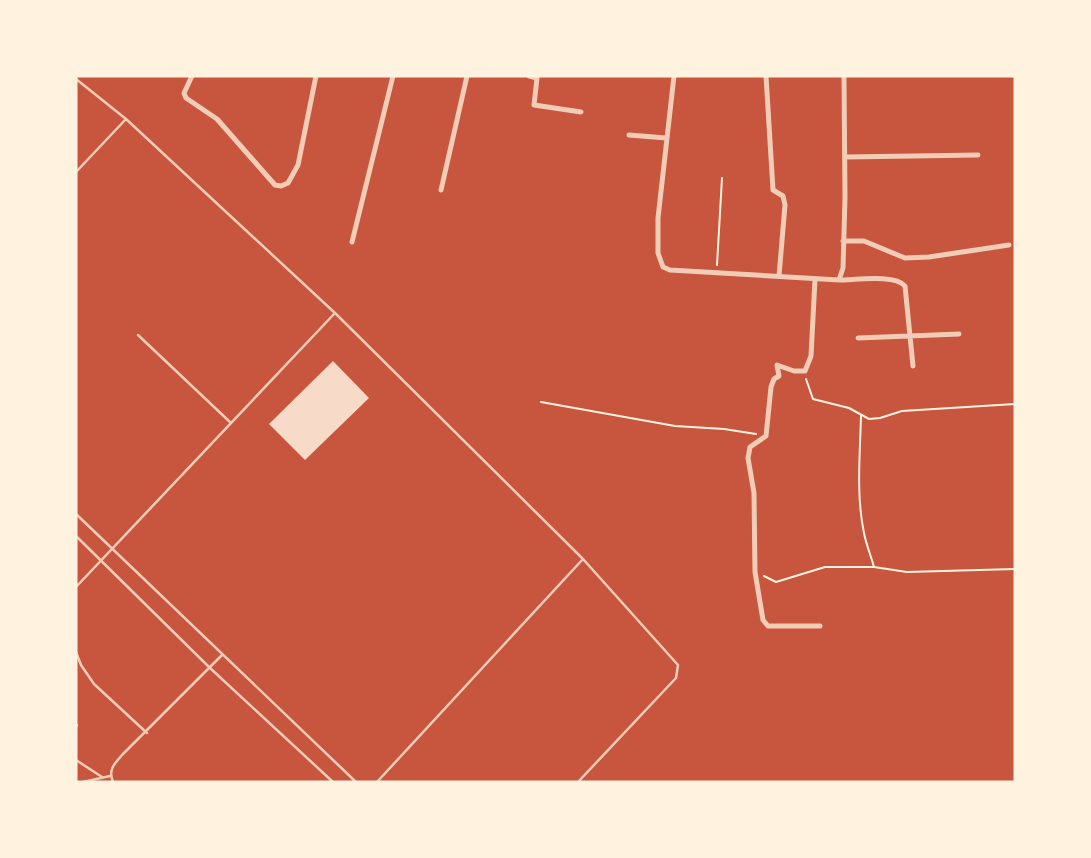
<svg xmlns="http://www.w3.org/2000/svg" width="1091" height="858" font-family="Helvetica,sans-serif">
<rect width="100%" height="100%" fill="#c8553d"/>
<path fill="#f7dbc8" d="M333,361L369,398L305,460L269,424Z"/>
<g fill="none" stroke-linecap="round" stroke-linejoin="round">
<path stroke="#fff3e0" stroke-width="2" d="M717,265L722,178
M806,379L813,399L849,408L869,419L880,418L902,411L1015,404
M541,402L675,426L724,429L756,434
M861,416C860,455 856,495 864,533C866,544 871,556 874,567
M764,576L776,582L825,567H874L907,572L1015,569"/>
<path stroke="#f1ccb7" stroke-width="2.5" d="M76,79L126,119
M76,172L126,119L335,313
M138,335L231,423
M76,514L356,782
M76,536L210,668L333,782
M76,587L335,313L583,559L377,782
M76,652L81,665L94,684L147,733
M76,727L77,725
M76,760L102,777
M83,782L110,776
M113,782C108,770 114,764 122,755L222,655
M578,782L676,678L678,665L583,559"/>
<path stroke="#f1ccb7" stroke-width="5" d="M192,76L184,93L186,98L217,119L275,185L281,186L288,183L298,165L316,76
M529,76L537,78L534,105L581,112
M674,76L658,218V253L663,267L670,270L839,280L843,268L845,198L844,76
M766,76L773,190L783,196L785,205L779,276
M629,135L666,138
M846,157L978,155
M441,190L467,76
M843,241H864L905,258L929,257L1009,245
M352,242L393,76
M815,279L811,356L805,371H794L777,365L779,376L774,379L771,387L766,436L750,447L748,458L754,493L755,572L763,620L768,626H820
M839,280C855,280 895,274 905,286L913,366
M858,338L959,334"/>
</g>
<rect width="1091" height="858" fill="none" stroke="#fff3e0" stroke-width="155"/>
</svg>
